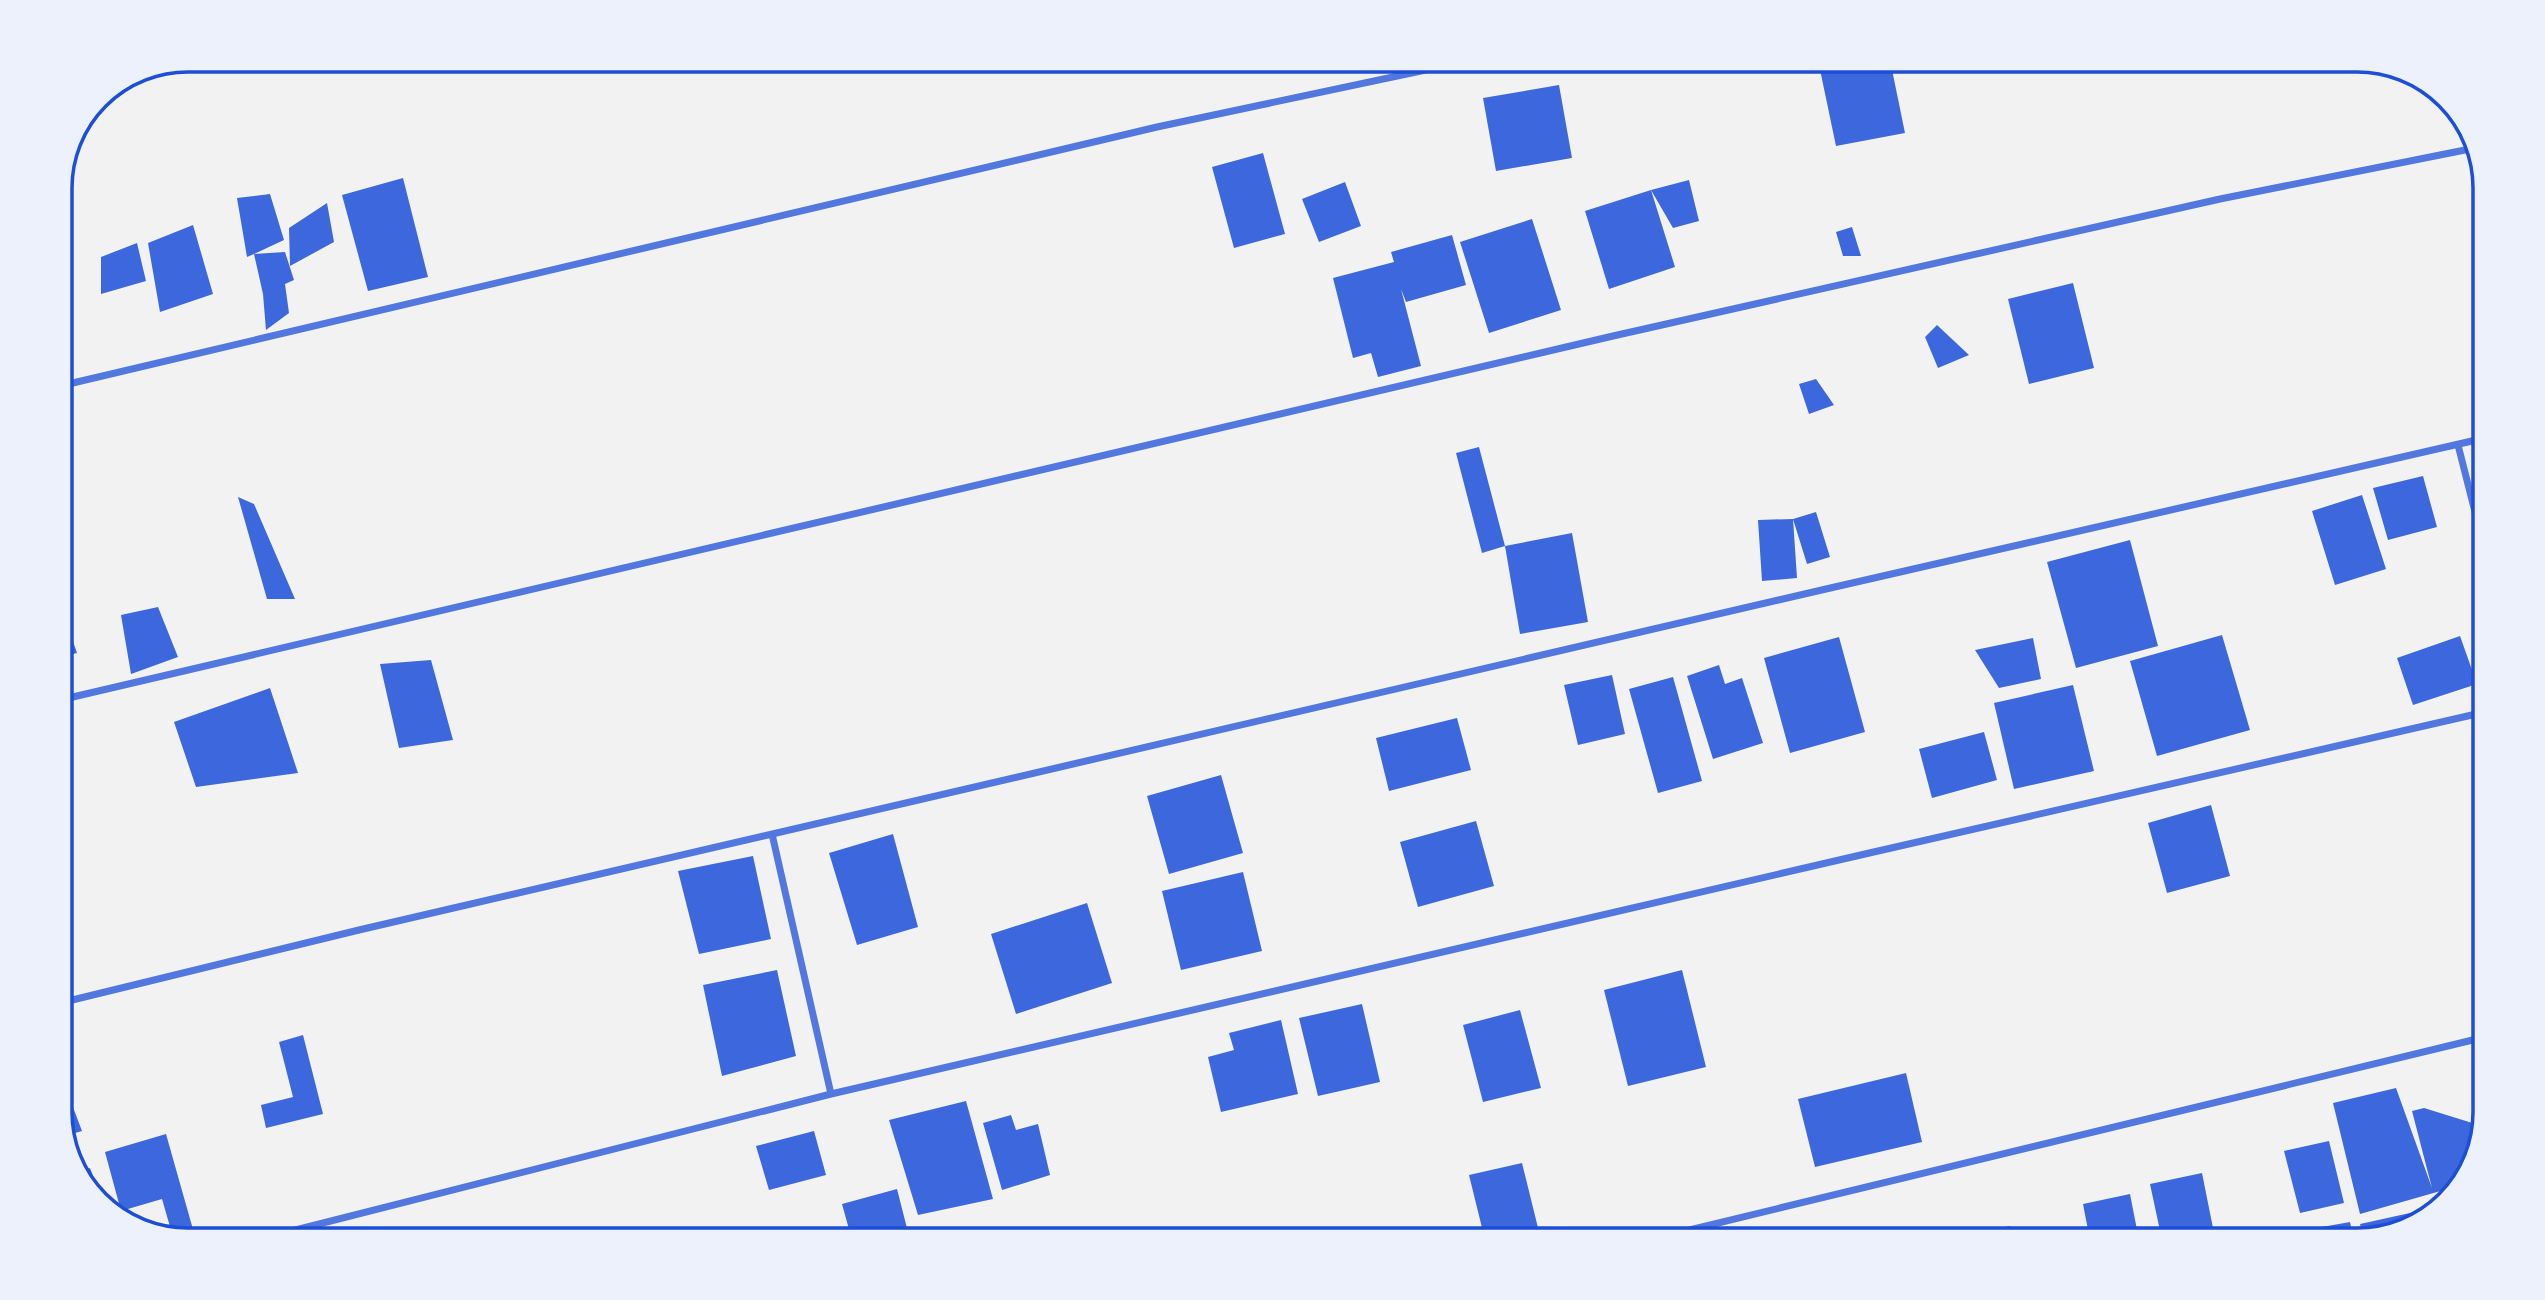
<svg xmlns="http://www.w3.org/2000/svg" width="2545" height="1300" font-family="Figtree,sans-serif">
<rect width="100%" height="100%" fill="#f2f2f2"/>
<path fill="#3d67dc" d="M1818,60H1890L1905,133L1836,146Z
M1559,85L1572,158L1496,171L1483,98Z
M1263,153L1285,234L1234,248L1212,167Z
M403,178L428,277L368,291L342,195Z
M1689,180L1699,221L1673,228L1651,190Z
M1345,182L1361,226L1319,242L1302,199Z
M1651,190L1675,267L1609,289L1585,211Z
M270,194L284,240L254,254L285,252L294,280L285,284L289,313L266,330L263,294L254,254L247,257L237,198Z
M327,203L334,242L290,266L289,228Z
M1532,219L1561,310L1489,333L1460,242Z
M193,225L213,294L160,312L148,243Z
M1852,227L1861,256H1843L1836,232Z
M1452,235L1466,285L1406,302L1401,289L1421,366L1378,377L1371,353L1353,358L1333,278L1394,262L1391,252Z
M137,243L146,281L101,294V257Z
M2073,283L2094,368L2029,384L2008,299Z
M1937,325L1969,355L1938,368L1925,337Z
M1816,379L1834,405L1809,414L1799,384Z
M1479,447L1505,546L1482,553L1456,453Z
M2423,476L2437,527L2388,540L2373,488Z
M2362,495L2386,569L2335,585L2312,511Z
M238,497L254,504L295,599H267Z
M1816,512L1830,557L1807,564L1793,519L1797,578L1762,581L1758,520L1793,519Z
M1572,533L1588,622L1520,634L1505,546Z
M2130,540L2158,646L2076,668L2047,562Z
M60,604L77,653L60,657Z
M158,607L178,657L131,674L121,615Z
M2222,635L2250,730L2157,756L2130,661Z
M2460,636L2477,684L2413,705L2397,658Z
M1839,637L1865,732L1790,753L1764,658Z
M2033,638L2041,679L1999,688L1975,650Z
M431,660L453,740L399,748L380,664Z
M1719,665L1725,684L1742,678L1763,743L1713,759L1687,676Z
M1612,675L1625,734L1578,745L1564,685Z
M1673,677L1702,781L1658,793L1629,689Z
M2073,685L2094,771L2014,789L1994,703Z
M270,688L298,773L196,787L174,722Z
M1457,718L1471,770L1389,791L1376,738Z
M1984,732L1997,780L1932,798L1919,749Z
M1221,775L1243,853L1169,874L1147,796Z
M2211,805L2230,876L2167,893L2148,823Z
M1476,821L1494,886L1418,907L1400,842Z
M893,834L918,927L857,945L829,853Z
M753,856L771,939L699,954L678,871Z
M1243,872L1262,951L1181,970L1162,891Z
M1087,903L1112,983L1016,1014L991,934Z
M777,970L796,1056L722,1076L703,985Z
M1682,970L1706,1067L1628,1086L1604,990Z
M1362,1004L1380,1082L1318,1096L1299,1018Z
M1520,1010L1541,1088L1483,1102L1463,1025Z
M1281,1020L1298,1094L1221,1112L1208,1057L1234,1050L1229,1033Z
M303,1035L323,1114L266,1128L261,1105L293,1097L279,1042Z
M1906,1073L1922,1142L1815,1167L1798,1099Z
M62,1078L82,1131L65,1136L60,1121V1079Z
M2396,1088L2432,1188L2412,1111L2424,1108L2482,1126L2472,1169L2458,1186L2360,1214L2333,1103Z
M966,1101L993,1199L918,1215L889,1120Z
M1011,1115L1016,1130L1038,1124L1050,1175L1002,1190L983,1123Z
M814,1131L826,1175L769,1190L756,1146Z
M166,1134L196,1240L173,1237L162,1199L121,1211L105,1152Z
M2329,1141L2344,1203L2300,1213L2284,1151Z
M1522,1163L1541,1240H1485L1469,1175Z
M90,1168L103,1203L81,1184L77,1173Z
M2202,1173L2215,1238L2201,1240H2162L2150,1184Z
M897,1189L910,1240H852L842,1204Z
M2130,1194L2139,1240H2090L2083,1204Z
M2419,1211L2421,1221L2364,1239L2360,1224Z
M2350,1222L2354,1240H2289L2288,1233Z
M2010,1226L2013,1240H1945L1955,1237Z"/>
<g fill="none" stroke-linecap="round" stroke-linejoin="round">
<path stroke="#5277de" stroke-width="7" d="M60,386L1157,127L1473,60
M2458,445L2485,551
M60,700L1613,336L2220,199L2475,148
M772,834L831,1094
M60,1003L359,930L1826,589L2485,438
M256,1240L831,1094L1865,854L2485,712
M1648,1240L2485,1037"/>
</g>
<path d="M0 0H2545V1300H0ZM188 72H2357A116 116 0 0 1 2473 188V1112A116 116 0 0 1 2357 1228H188A116 116 0 0 1 72 1112V188A116 116 0 0 1 188 72Z" fill="#edf1fc" fill-rule="evenodd"/>
<path fill="none" stroke="#1d4ed8" stroke-width="3.5" d="M188 72H2357A116 116 0 0 1 2473 188V1112A116 116 0 0 1 2357 1228H188A116 116 0 0 1 72 1112V188A116 116 0 0 1 188 72Z"/>
</svg>
